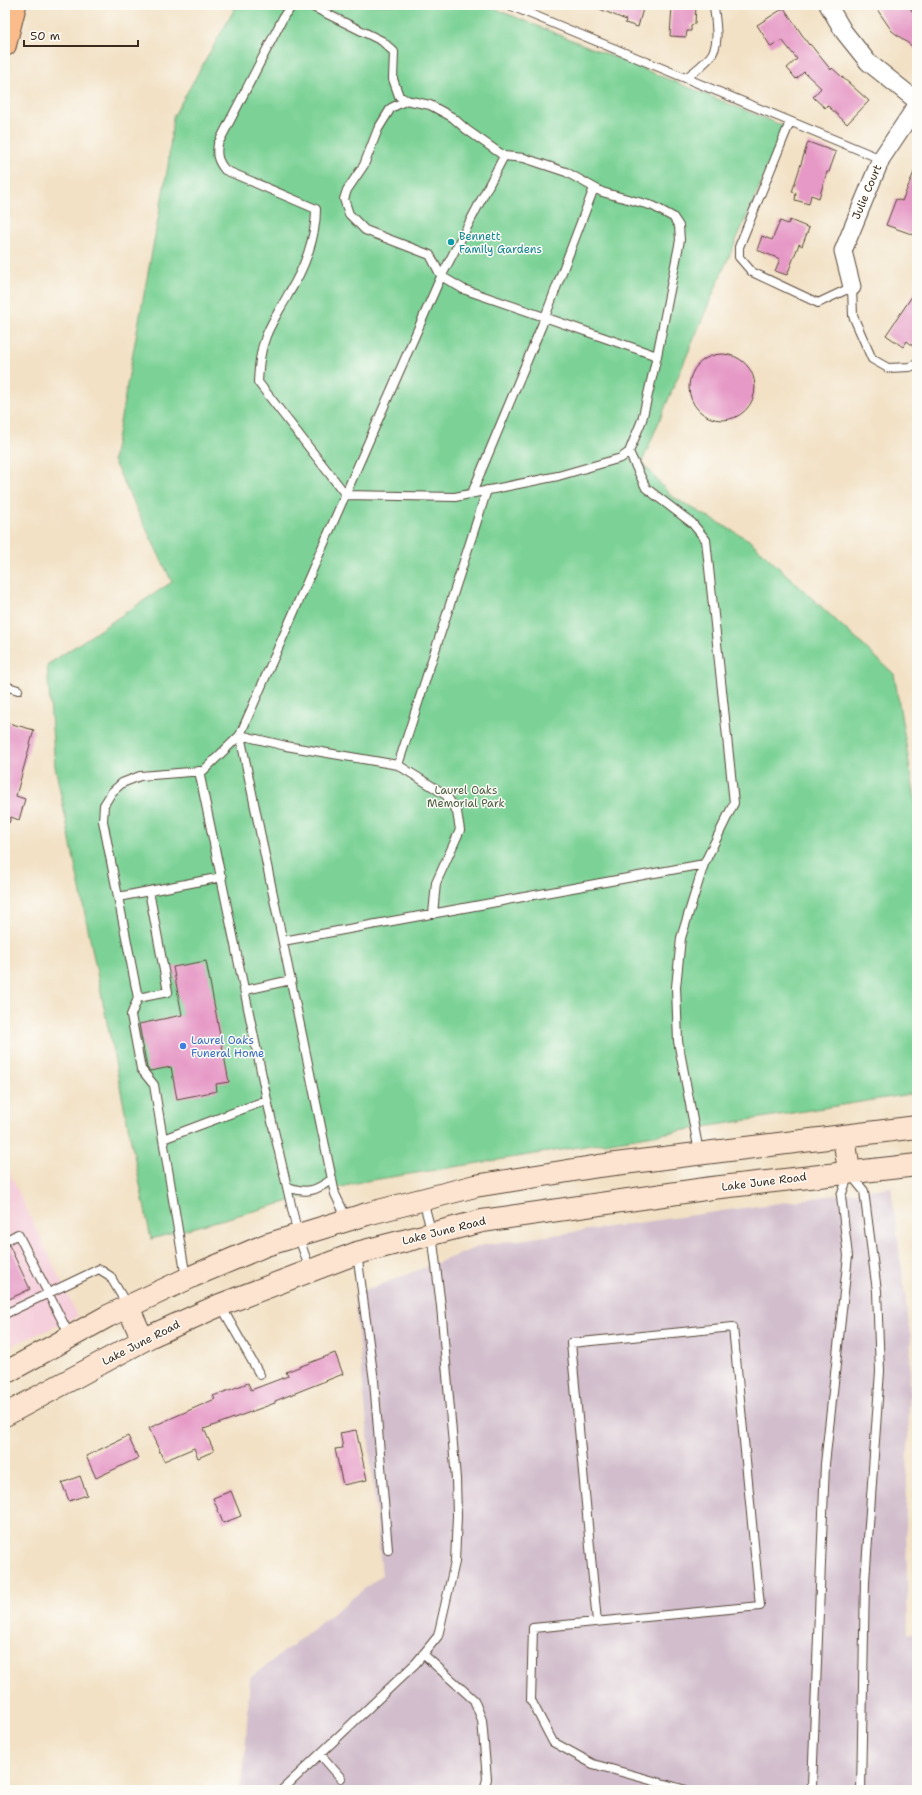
<svg xmlns="http://www.w3.org/2000/svg" width="922" height="1795" font-family="'Shantell Sans',sans-serif">
<rect width="100%" height="100%" fill="#fdfcf7"/>
<filter id="ink" filterUnits="userSpaceOnUse"><feTurbulence type="fractalNoise" baseFrequency=".025" numOctaves="2"/><feDisplacementMap in="SourceGraphic" scale="8" xChannelSelector="R" yChannelSelector="G"/><feConvolveMatrix kernelMatrix="1 2 1 2 8 2 1 2 1" color-interpolation-filters="sRGB"/></filter>
<filter id="wash" filterUnits="userSpaceOnUse"><feTurbulence type="fractalNoise" baseFrequency=".012" numOctaves="4" result="noise"/><feDisplacementMap in="SourceGraphic" scale="16" xChannelSelector="R" yChannelSelector="G"/><feGaussianBlur stdDeviation="0.9" result="paint"/><feColorMatrix in="noise" values="0 0 0 0 0 0 0 0 0 0 0 0 0 0 0 0 0 1.4 0 .05"/><feComposite in="paint" operator="in"/></filter>
<g filter="url(#wash)">
<rect width="100%" height="100%" fill="#f2e1c5"/>
<path fill="#f5cfdb" d="M5,1168H7L78,1317L5,1348Z"/>
<path fill="#d1bdcc" d="M891,1187L911,1340L906,1516L908,1634L917,1632V1790H239L244,1767L250,1678L382,1575L354,1295L483,1245Z"/>
<path fill="#7cd296" stroke="#5c7e5a" d="M237,5H486L786,127L720,277L642,462L671,496L749,540L894,674L917,810V1093L360,1182L151,1239L55,766L47,665L172,582L113,460L168,166L173,117Z"/>
<g id="blocks">
<path fill="#e699c6" d="M590,5H644L638,27L625,23L626,20Z
M672,5H696L695,24L691,25V31H687L686,37L670,36Z
M874,5H908L917,18V50L892,31Z
M784,8L809,45L810,44L831,70L832,68L869,101L847,124L827,105L825,108L813,97L821,88L804,72L796,79L787,68L797,59L782,40L771,47L757,25Z
M808,142L836,152L829,172H827L819,198L811,195L809,204L795,200L796,193L792,192Z
M917,165V236L886,225L896,199L902,201Z
M790,220L809,228L802,246L799,244L787,275L775,271L780,259L757,250L762,236L772,240L780,221L788,224Z
M917,289V339L913,346L907,341L903,347L886,335Z
M689 387a33 33 0 1 1 66 0a33 33 0 1 1-66 0Z
M5,722L34,730L16,796L25,799L19,820L11,817L9,823H5Z
M206,961L229,1082L216,1084L217,1091L177,1099L171,1067L150,1071L147,1068L139,1024L182,1015L173,967Z
M9,1245L30,1289L5,1301V1246Z
M335,1353L343,1374L275,1401V1403L204,1429L214,1451L198,1458L194,1448L164,1461L149,1428L215,1399L213,1396L248,1383L251,1390L288,1376L286,1372Z
M356,1430L367,1480L343,1485L335,1449L343,1448L340,1433Z
M128,1436L138,1458L96,1478L86,1456Z
M80,1476L87,1495L69,1501L62,1483Z
M231,1491L241,1516L223,1523L213,1498Z"/>
</g>
</g>
<g filter="url(#ink)">
<use href="#blocks" fill-opacity="0" stroke="#564537" stroke-width="1"/>
<g fill="none" stroke-linecap="round" stroke-linejoin="round">
<g stroke="#564537" stroke-width="10">
<path id="service" d="M296,5L293,6L285,14L218,144C216,156 218,161 225,170L316,209C316,238 304,269 289,293C281,308 272,321 266,336C260,351 259,366 258,382L346,495
M309,5L382,41L394,52L393,79L399,96L406,100L430,105L452,117L467,130L504,156L524,158L566,172L602,192L653,206L673,217L679,226L680,240L657,356L642,420L629,452L621,458L558,476L455,497L346,495
M509,5L881,159
M686,78C694,72 703,65 710,57C721,44 715,21 714,5
M407,100L391,108L378,129L364,165L347,190L344,199L349,214L365,230L430,255L441,276L463,289L657,356
M790,122L739,247V257L752,272L818,303L852,287L853,316L872,359L888,368L910,367L917,364
M629,452L646,488L692,523L706,540L734,803L704,864
M472,493L542,325L594,188
M5,686L18,690
M199,771L267,1100L298,1235L310,1270
M118,897L222,877
M433,914L436,883L460,830L457,812L446,795L398,765L487,490
M283,941L704,864L681,938L676,987L678,1041L699,1152
M246,990L291,980
M138,998L168,992L149,891
M163,1139L267,1100
M851,1175L864,1191L877,1291L880,1371L865,1581L861,1790
M288,1187C307,1194 316,1191 332,1179
M347,1219L335,1194L240,735L286,746L398,765
M5,1241L18,1234L70,1336
M357,1253L374,1381L388,1550
M186,1278L154,1085L141,1069L131,1015L138,998L103,821L104,805L112,792L122,783L140,776L203,771L240,735L439,281L504,156
M221,1306L260,1375
M5,1314L99,1269L110,1276L127,1305
M597,1622L571,1343L733,1327L760,1606L533,1628L531,1700L553,1742L593,1764L686,1790
M423,1654L474,1700L482,1720L487,1779L484,1790
M320,1754L341,1778
M282,1790L416,1663L438,1636L455,1562L457,1516L456,1479L441,1306L432,1234L423,1200
M816,1790L812,1786L825,1464L848,1256L841,1196L849,1174"/>
</g>
<g stroke="#564537" stroke-width="19">
<path id="minor" d="M828,5L844,32L868,62L917,101
M852,287L843,251L881,159L917,105"/>
</g>
<g stroke="#564537" stroke-width="24">
<path id="secondary" d="M844,1136L849,1172
M128,1307L143,1340
M5,1373L108,1316L193,1276L266,1245L367,1214L475,1186L599,1166L917,1127
M5,1415L151,1336L220,1305L357,1253L482,1221L712,1188L917,1165"/>
</g>
<g stroke="#564537" stroke-width="24">
<path id="motorway" d="M5,45L15,5"/>
</g>
<use href="#service" stroke="#fff" stroke-width="8"/>
<use href="#minor" stroke="#fff" stroke-width="17"/>
<use href="#secondary" stroke="#fde4d0" stroke-width="22"/>
<use href="#motorway" stroke="#f9bc8a" stroke-width="22"/>
</g>
</g>
<circle fill="#0f9aa8" stroke="#fdfcf7" stroke-width="1.5" cx="451" cy="242" r="4"/>
<circle fill="#3f7fe0" stroke="#fdfcf7" stroke-width="1.5" cx="183" cy="1046" r="4"/>
<g text-anchor="middle" dominant-baseline="central" stroke-width="3" stroke-linejoin="round" paint-order="stroke">
<g font-size="11" fill="#3b2a1e" stroke="#fdfcf7">
<text transform="translate(867 192) rotate(-67)">Julie Court</text>
<text transform="translate(764 1182) rotate(-7)">Lake June Road</text>
<text transform="translate(444 1231) rotate(-14)">Lake June Road</text>
<text transform="translate(141 1343) rotate(-27)">Lake June Road</text>
</g>
<g font-size="11" fill="#0d838f" stroke="#fdfcf7" text-anchor="start">
<text x="459" y="236">Bennett<tspan x="459" dy="13">Family Gardens</tspan></text>
</g>
<g font-size="11" fill="#4e5c42" stroke="#fdfcf7">
<text x="466" y="790">Laurel Oaks<tspan x="466" dy="13">Memorial Park</tspan></text>
</g>
<g font-size="11" fill="#366cbe" stroke="#fdfcf7" text-anchor="start">
<text x="191" y="1040">Laurel Oaks<tspan x="191" dy="13">Funeral Home</tspan></text>
</g>
</g>
<rect width="922" height="1795" fill="none" stroke="#fdfcf7" stroke-width="20"/>
<path d="M24 40v6h114v-6" fill="none" stroke="#3b2a1e" stroke-width="2"/>
<text x="30" y="40" font-size="12" fill="#3b2a1e" stroke="#fdfcf7" stroke-width="3" paint-order="stroke">50 m</text>
</svg>
